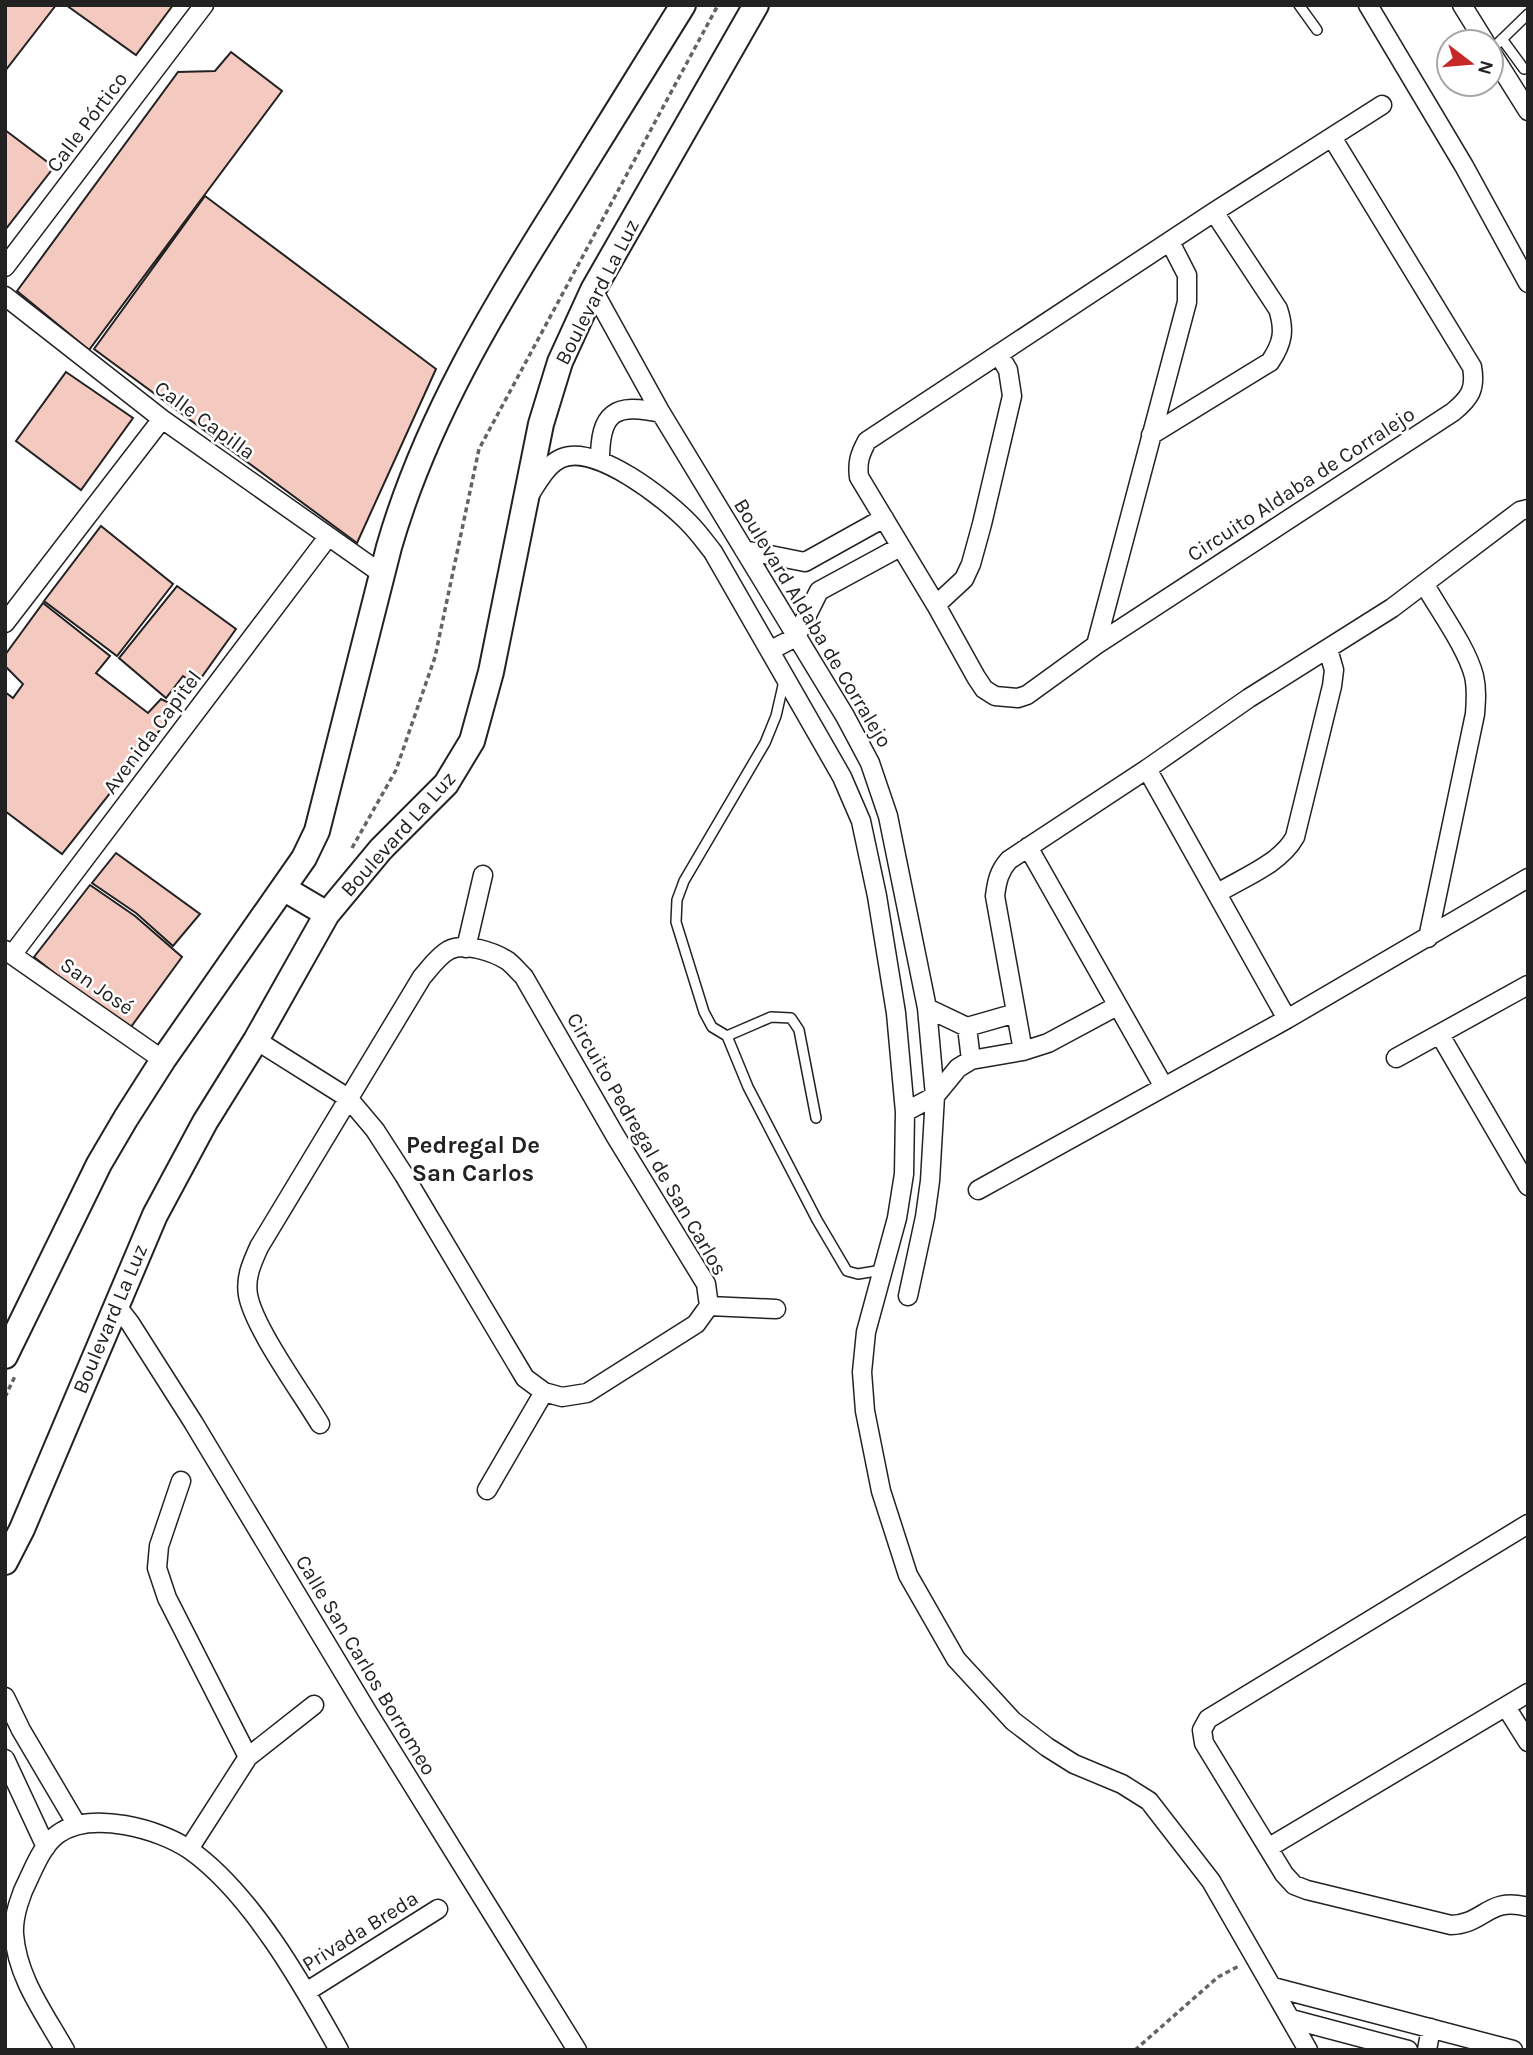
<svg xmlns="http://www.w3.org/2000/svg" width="1533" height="2055" font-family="Karla,sans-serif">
<rect width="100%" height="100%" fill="#fff"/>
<path fill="#f3c9c0" stroke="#222" stroke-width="2" d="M5,5H56L5,71Z
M66,5H173L136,55Z
M231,52L282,91L89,350L17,291L178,72L215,71Z
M5,130L54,167L5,230Z
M205,196L436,369L357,543L94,349Z
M66,372L133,418L81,490L16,441Z
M101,526L173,584L117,656L44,601Z
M177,586L236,629L196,685L183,676L166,698L119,658Z
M43,603L110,656L96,673L148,713L161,699L178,707L62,854L5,811V692L13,698L23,684L5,666V655Z
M116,853L200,914L173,946L136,913L92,883Z
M90,885L135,916L182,957L128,1031L34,957Z"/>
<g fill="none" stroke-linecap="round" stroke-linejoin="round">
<g stroke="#222" stroke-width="12">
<path id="lane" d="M1299,5L1317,30
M1502,39L1524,69
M1491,50L1528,14
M784,681L776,716L765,743L684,881L677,900L676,922L704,1012L712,1027L727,1036L748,1087L817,1220L847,1271L858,1274L882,1270
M727,1036L771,1017L791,1018L799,1030L816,1118"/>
</g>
<g stroke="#222" stroke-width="21">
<path id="street" d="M1368,5L1464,166L1528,283
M1462,5L1485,42
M1491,52L1528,111
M1333,139L1472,367C1476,389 1470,398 1453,412L1096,645L1027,695L1018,698L995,696L984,689L976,677L936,605L859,477C857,462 860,454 867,441L1214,212L1382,105
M5,267L204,5
M593,290L661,413L845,716L870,763L888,816L927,1008L935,1096L930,1181L925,1217L908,1296
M5,296L162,419L382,574
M1151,435L1270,362C1283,343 1285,330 1278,309L1214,212
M600,460C600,413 614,402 661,413
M530,494C538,482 547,464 562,458C596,444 666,499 689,523C698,532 705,542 713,552L842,777L861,821L877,896L896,1013L905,1112L904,1174L897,1218L866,1332L862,1372L865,1411L881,1491L908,1575L956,1659L1013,1721L1047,1747L1074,1764L1122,1784L1149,1801L1211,1881L1308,2050
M744,550L805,562L884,518
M1425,585C1439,610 1467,648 1474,676C1477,689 1476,701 1475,714L1428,938
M936,605L964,579L971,564L982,524L1012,396L1008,370L999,355
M5,623L162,419
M1096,645L1187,302V275L1170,242
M771,650L796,637L819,591L900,547
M1147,769L1287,1019
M1028,847L1164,1087
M1218,893C1244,877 1280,864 1295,837L1332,686L1334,670L1328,649
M466,948L483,875
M5,950L163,1060
M12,955L328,537
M927,1008L967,1027L1016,1013
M967,1027L971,1060
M1440,1035L1528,1186
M256,1040L348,1098L375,1130L404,1175L525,1378L544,1392L562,1397L587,1393L696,1324L709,1306L706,1284L616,1137L524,977C519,972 513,965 508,961C494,952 465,942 449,950C438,956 430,968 422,977L259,1247C252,1263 245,1277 248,1295C254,1328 301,1392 320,1424
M1023,1051L995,896C997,881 999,871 1009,860L1147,769L1249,698L1392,608L1520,511L1528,509
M1396,1058L1528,985
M905,1112L935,1096L958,1068L971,1060L1023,1051L1048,1043L1117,1006
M978,1190L1287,1019L1528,878
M116,1305L130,1323L193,1422L368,1713L577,2050
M709,1306L776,1309
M181,1481L159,1546L157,1568L167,1598L248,1757L189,1849
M487,1490L544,1392
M1528,1524L1208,1719L1202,1730L1204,1743L1284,1874L1294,1885L1307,1890L1451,1925C1485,1924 1488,1896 1528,1907
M5,1697L21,1730L77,1825
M1506,1707L1528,1742
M248,1757L314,1705
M5,1759L46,1847
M1268,1848L1528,1693
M1273,1987L1513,2050
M306,1992L438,1909
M1291,2019L1408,2050
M65,2050C44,2013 17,1977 14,1934C13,1916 21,1893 29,1878C36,1863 44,1844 58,1834C91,1810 160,1829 190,1850C251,1893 303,1985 339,2050
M1427,2050L1431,2028"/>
</g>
<g stroke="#222" stroke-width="28">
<path id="secondary" d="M283,888L327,914
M5,1356L99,1164L126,1118L163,1060L304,858L317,831L389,547C425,422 493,309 562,200C602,135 643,70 683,5
M5,1562L22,1529L155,1215L205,1122L256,1040L327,914L381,849L446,784L472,741L491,672L541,424L560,362L593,290L756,5"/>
</g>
<path stroke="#646464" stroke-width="3.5" stroke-dasharray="5 3.5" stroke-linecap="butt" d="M352,848L396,770L435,657L479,449L718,5
M5,1397L16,1374
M1135,2050L1218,1977L1239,1966"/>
<use href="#lane" stroke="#fff" stroke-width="9"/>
<use href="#street" stroke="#fff" stroke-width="18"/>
<use href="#secondary" stroke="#fff" stroke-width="24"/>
</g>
<g text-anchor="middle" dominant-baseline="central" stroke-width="5" stroke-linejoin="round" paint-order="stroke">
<g font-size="21" fill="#222" stroke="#fff">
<text transform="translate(87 122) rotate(-53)">Calle Pórtico</text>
<text transform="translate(597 292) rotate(-63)">Boulevard La Luz</text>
<text transform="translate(205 420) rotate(36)">Calle Capilla</text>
<text transform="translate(1301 484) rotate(-33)">Circuito Aldaba de Corralejo</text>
<text transform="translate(813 623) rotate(59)">Boulevard Aldaba de Corralejo</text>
<text transform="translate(152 732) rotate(-53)">Avenida Capitel</text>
<text transform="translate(398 834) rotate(-48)">Boulevard La Luz</text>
<text transform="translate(97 986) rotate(35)">San José</text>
<text transform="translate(647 1144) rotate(60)">Circuito Pedregal de San Carlos</text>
<text transform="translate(110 1319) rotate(-67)">Boulevard La Luz</text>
<text transform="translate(366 1665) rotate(59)">Calle San Carlos Borromeo</text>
<text transform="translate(360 1931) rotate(-32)">Privada Breda</text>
</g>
<g font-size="24" font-weight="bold" fill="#222" stroke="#fff">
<text x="473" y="1145">Pedregal De<tspan x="473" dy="28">San Carlos</tspan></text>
</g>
</g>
<rect width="1533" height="2055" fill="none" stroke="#222222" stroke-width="14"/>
<g transform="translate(1470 63) rotate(106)"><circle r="33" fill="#ffffff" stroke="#a7a7a7" stroke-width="2"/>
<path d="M0-5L12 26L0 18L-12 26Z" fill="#c62828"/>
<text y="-10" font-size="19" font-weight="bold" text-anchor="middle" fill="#222222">N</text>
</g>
</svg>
